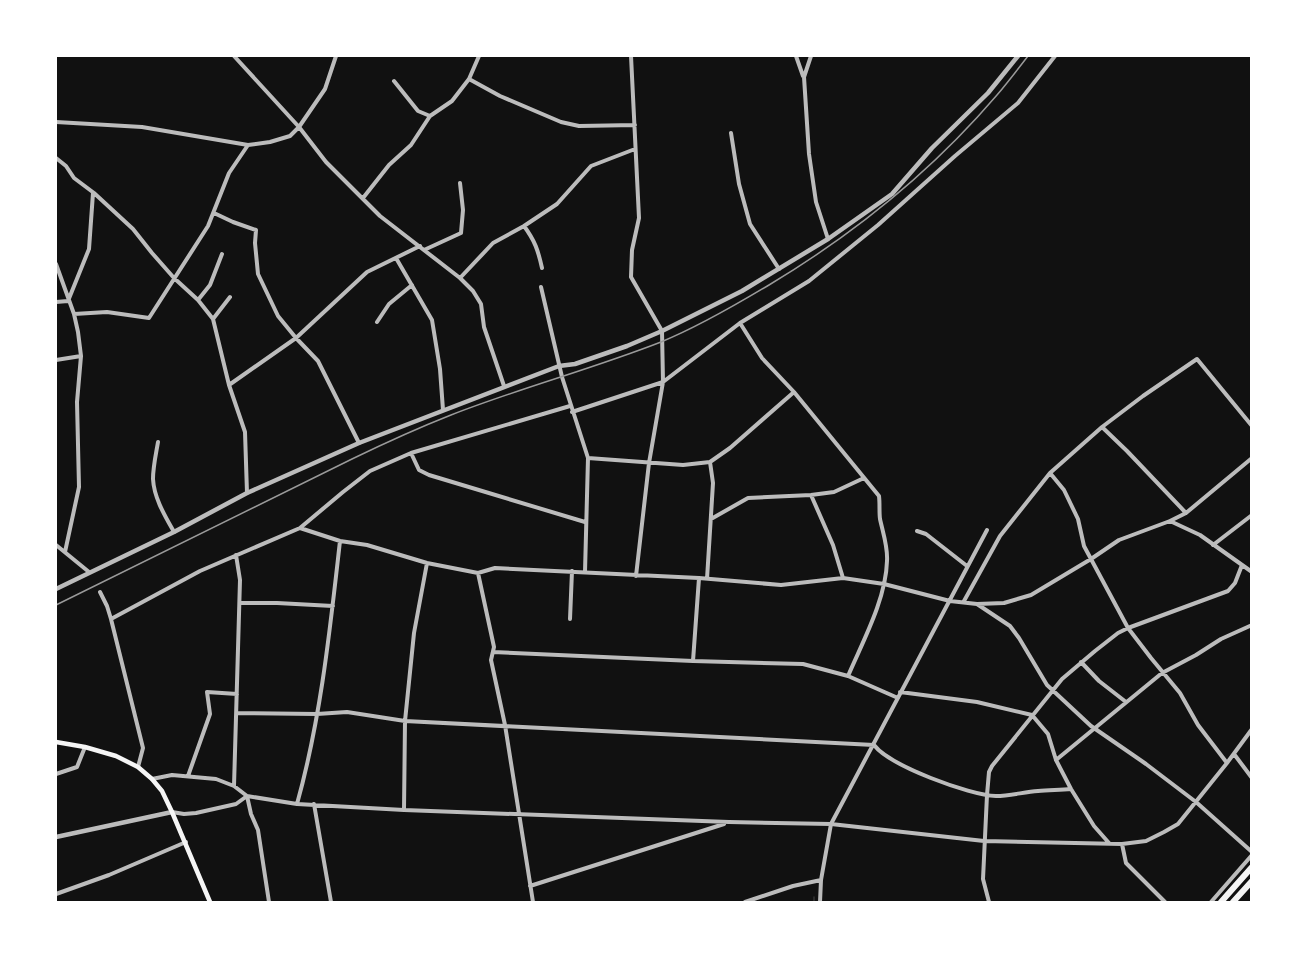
<svg xmlns="http://www.w3.org/2000/svg" width="1307" height="958" font-family="'Nunito Sans',sans-serif">
<rect width="100%" height="100%" fill="#111"/>
<g fill="none" stroke-linecap="round" stroke-linejoin="round">
<path stroke="#333" stroke-width="1.5" d="M814,902V897"/>
<path stroke="#bcbcbc" stroke-width="4" d="M234,56L299,127L326,162L380,216L460,278L473,291L481,304L484,327L504,386
M631,56L639,218L632,250L631,277L662,331L663,382L649,463L636,576
M796,56L803,76
M811,56L804,77L809,154L816,202L828,239
M469,79L500,96L561,122L579,126L635,125
M394,81L418,111L430,116
M56,122L142,127L248,145L270,142L290,136L299,127L325,89L336,56
M731,133L739,184L750,224L779,269
M56,158L66,166L74,178L94,193L133,229L152,253L174,278L198,300L213,319L229,385L245,432L247,493
M363,198L389,165L411,145L430,116L452,101L469,79L479,56
M214,213L233,222L256,230L255,243L258,274L278,316L296,338L318,361L359,443
M524,226C535,241 538,250 542,268
M424,250L461,233L463,210L460,183
M396,258L432,320L440,369L443,410
M56,264L74,314L78,332L81,356L77,402L79,487L65,552
M460,278L493,243L524,226L557,204L591,166L635,149
M541,287L562,377L588,458L585,572
M198,300L210,285L222,254
M56,302L68,301L89,249L93,193
M74,314L107,312L149,318L208,226L229,173L248,145
M213,319L230,297
M377,322L389,304L412,285
M740,323L762,358L794,392L879,496C880,504 879,512 880,519C883,533 888,547 887,561C886,599 863,641 848,676
M56,360L81,356
M229,385L296,338L367,272L420,246
M572,412L663,382L740,323L809,281L878,225L955,156L1018,103L1055,56
M1102,427L1127,451L1186,513
M158,442C156,454 153,467 153,479C154,498 165,516 174,532
M411,453L419,470L429,475L585,522
M588,458L683,465L710,462L730,448L794,392
M1050,473L1064,490L1078,519L1084,546L1128,628L1151,658L1180,693L1198,725L1227,763
M811,495L833,545L843,578
M711,519L748,498L811,495L834,492L864,478
M1170,521L1200,535L1252,572
M300,528L340,541L367,545L427,563L478,573L495,568L699,578L781,585L843,578L884,584L950,601L977,604L1004,603L1031,595L1091,559L1119,540L1170,521L1186,513L1252,458
M917,531L926,534L967,566
M56,545L89,572
M1213,545L1252,515
M478,573L494,647L491,660L505,725L533,902
M707,579L713,483L710,462
M100,592L107,606L111,619
M964,601L1000,536L1050,473L1102,427L1143,396L1197,359L1252,426
M240,603H277L333,606
M977,604L1010,626L1019,638L1047,685L1091,726L1146,764L1196,802L1252,852
M570,619L572,571
M493,652L693,661L803,664L848,676L898,698
M693,661L699,578
M1081,662L1099,681L1126,702
M900,692L977,702L1032,715L1048,734L1056,760L1071,789L1094,826L1109,843
M237,713L317,714L347,712L405,721L874,745C890,766 969,795 996,796C1010,796 1024,792 1038,791C1049,790 1060,790 1071,789
M1234,754L1252,778
M1056,760L1162,673L1196,655L1221,639L1252,625
M138,767L143,748L111,619L200,571L300,528L343,492L370,471L411,453L570,406
M56,774L77,767L85,747
M188,776L210,714L207,692L237,694
M152,779L172,775L216,779L234,786L247,796L297,804L404,810L729,822L831,824L984,841L1122,844L1146,841L1164,832L1178,824L1227,763L1252,729
M234,786L240,580L236,555
M297,804C321,718 330,629 340,541
M314,804L331,902
M404,810L405,721L414,633L427,563
M172,812L184,814L196,813L236,804L247,796L251,814L258,830L269,902
M1122,844L1126,863L1165,902
M530,886L724,824
M56,894L109,875L186,842
M745,902L793,886L821,880
M820,902L821,880L831,824L987,530
M989,902L983,879L987,795L989,772L992,766L1062,679L1095,651L1118,633L1128,628L1228,591L1235,583L1242,565
M1211,902L1252,855"/>
<path stroke="#bcbcbc" stroke-width="4.5" d="M56,589L174,532L247,493L359,443L559,366L575,364L627,346L662,331L742,291L828,239L892,194L932,148L988,93L1018,56
M56,837L172,812"/>
<path stroke="#f5f5f5" stroke-width="4.5" d="M56,742L85,747L116,756L138,767L152,779L162,791L172,812L210,902"/>
<path stroke="#f5f5f5" stroke-width="6" d="M1221,902L1252,867
M1233,902L1252,881"/>
<path stroke="#9a9a9a" stroke-width="1.5" d="M56,605L352,459C385,443 418,428 451,415C520,388 592,369 661,342C698,327 734,306 769,285C854,234 932,171 997,95C1008,82 1018,69 1028,56"/>
</g>
<rect width="1307" height="958" fill="none" stroke="#ffffff" stroke-width="114"/>
</svg>
